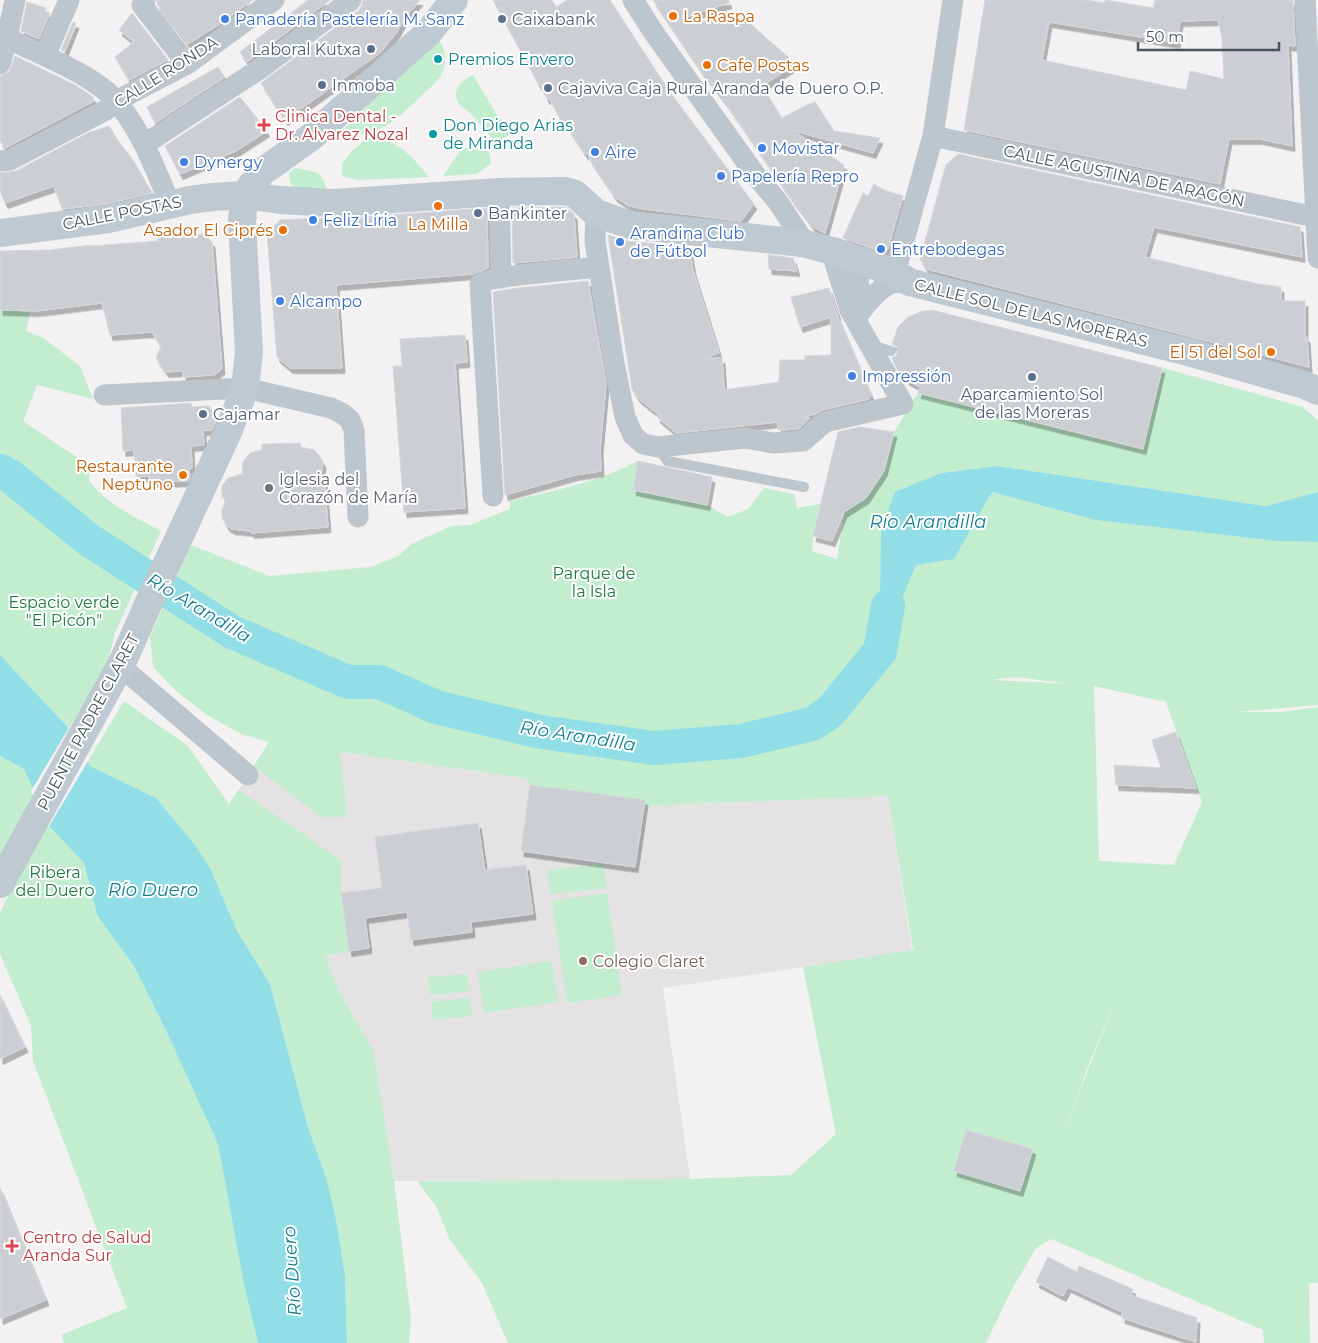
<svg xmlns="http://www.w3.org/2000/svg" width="1318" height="1343" font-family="Montserrat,sans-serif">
<defs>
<filter id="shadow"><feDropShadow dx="3" dy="5.5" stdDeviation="0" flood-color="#0004"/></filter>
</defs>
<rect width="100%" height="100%" fill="#f3f1f1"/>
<path fill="#e4e2e2" d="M269,742L526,778L530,785L644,800L645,806L888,796L912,951L663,988L690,1179L394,1181L374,1052L339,991L304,906L230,804Z"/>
<path fill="#c2edce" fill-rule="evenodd" d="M437,39C448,49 447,67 439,78C436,83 430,88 425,92C410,107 396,121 377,130C364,136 352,135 339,134Z
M473,75L509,135L497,143C488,134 481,125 473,116C469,111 461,108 458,102C451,90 463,79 473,75Z
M369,136C399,141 410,154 429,177L357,180L342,176V164L351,152Z
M470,146L481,147L489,152L491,164L476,174L443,176L460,151Z
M295,168C315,173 321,167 327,191L295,189L290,182L289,173Z
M31,309L26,331L42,337L80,366L93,399L37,385L23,421L90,466L89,481C108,505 135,517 161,531L114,635C110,669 86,700 69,728L0,655V310Z
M1163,368L1303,407L1318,421V492L1265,506L996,466L941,473L881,543L916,565L954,558L992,492L1095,520L1276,541L1318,542V705L1236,712H1282L1318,707V1283H1309L1310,1343H1264L1263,1330L1051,1239L1036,1248L1012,1289L986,1343H508L482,1283L450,1240L436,1206L417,1181L690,1179L791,1175L836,1134L803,967L913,950L888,796L644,806L643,800L530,785L526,778L340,752L347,817H321L254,766L269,742L241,734L207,715L175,690L153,667L150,636L191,545L269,576L371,567L398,556L413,543L452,526L470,525L510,509V501C553,491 599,482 638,461L634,490L707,505L728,517L748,509L764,488L794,494L797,508L820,504L813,536L812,551L837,559L845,510H847L867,498L884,471L894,432L918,393L1143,448ZM1016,677L1071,684H1072L991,680ZM1094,686L1166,702L1202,802L1174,865L1099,861ZM1118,994L1082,1085L1059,1152L1086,1071Z
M124,701L188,746L229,804L238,790L341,860V893L349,951L325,956L339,991L374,1052L394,1181L411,1319L409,1343H347L345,1276L337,1224L327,1180L308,1127L270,984L237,931L211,870L109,775L90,766L88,761Z
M0,756L24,769L49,826L84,863L97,915L134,966L169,1037L218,1144L243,1277L258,1343H64L61,1335L127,1308L33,1061L31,1026L0,954V913L14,884L0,868Z
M604,864L606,888L550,894L547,870Z
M607,893L622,995L567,1003L552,901Z
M552,961L558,1002L484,1013L478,972Z
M467,974L469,991L430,995L428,977Z
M470,998L472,1016L433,1020L431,1002Z"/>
<path fill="#92dee7" d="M997,466L1265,506L1318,492V542L1276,541L1095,520L992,492L954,559L916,565L880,651L866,667L880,602L881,530L895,492L941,473Z
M0,655L79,739L90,766L156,798L195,845L211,870L237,931L270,984L308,1127L327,1180L337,1224L345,1276L347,1343H258L244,1284L218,1144L169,1037L134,966L97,915L84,863L49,826L24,769L0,756Z"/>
<path fill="#f3f1f1" d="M70,726L81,738L90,758L48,828L31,791Z"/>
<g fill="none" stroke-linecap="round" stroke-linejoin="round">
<path stroke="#92dee7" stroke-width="34" d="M0,471L10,476L89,540L232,632L348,682H380L436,707L541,732L654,748L741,741L812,724L830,712L880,651L888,606"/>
</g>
<path fill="#cbced2" stroke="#d5d7db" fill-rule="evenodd" filter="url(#shadow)" d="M157,0H253L223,22L188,44L157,4Z
M308,0H330L247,62L240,52Z
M363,0H420L404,19L397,32L380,53L285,120L261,83L359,10L362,5Z
M493,0H552L556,7L567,0H610L669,91L754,204L741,221L644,209L629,206L615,197L590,160L588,153L585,154L562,119L561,120L549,98L547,99L540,84L539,85Z
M653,0H728L729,3L674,21H747L796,64L762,86L782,118L807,105L815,102L834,131L880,138L873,153L792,130L844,165L825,233L813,227L791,198L726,103L700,69Z
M985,0H1087L1104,3L1105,0L1153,8L1155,0H1293L1295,46L1288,45L1292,146L1260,139H1229L1220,184L964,130ZM1218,20L1222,38L1224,79L1190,71L1186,90L1042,60L1049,22L1177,43L1180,21Z
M27,2L46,8L45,11L50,13L39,39L21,31Z
M132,13L168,60L129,80L115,57L134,42L119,30Z
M73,22L76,23L65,51L61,50Z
M15,56L75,85L93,97L94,101L5,148L0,141V76L9,72Z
M218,67L225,77L155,123L147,107Z
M240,97L267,131L236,151L180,174L165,146Z
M109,126L119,142L133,160L152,193L105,204L62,209L54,186L5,203L0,191V173L16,171L88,133Z
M958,154L1300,227L1302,257L1154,227L1145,257L1258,284L1281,287V301H1305V337H1307L1309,367L927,269L920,259L946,165Z
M874,184L884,190L903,196L888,249L883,252L843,238L863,193L868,196Z
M563,207L567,208L574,214L577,257L513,263L512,208Z
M487,208L488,268L473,274L336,285L342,368H290L277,357L267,233L280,220L314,218L334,219Z
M204,234L212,242L222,369L214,375L183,377V371L166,372L156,358L161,346L152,332L110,335L102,303L37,311L0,310V251L49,250L92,245V246L158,241V237Z
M608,235L628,241L689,247L693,270L719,353L703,358H722L724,390L779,382L780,360H805V356L831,355V317L800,327L791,297L829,288L838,315H837L871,395L869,399L822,410L815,414L804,417L810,418L798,429L778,430V422L676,433L657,417L658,414L638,398L632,389Z
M768,255L793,258L797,271L769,269Z
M588,281L606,384L600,449L601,471L575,475L505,495L493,292L518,288Z
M932,310L1162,368L1143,449L918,393L920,387L907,380L900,374L894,363L892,358L896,356L898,350L896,346L892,344L898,327L908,317L923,311Z
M465,335L467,362L455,363L465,508L404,512L393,366H402L400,339Z
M191,403L192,407L209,406L217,418L212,430H203L204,445L191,446L192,468H189L190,477L188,481L150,482L149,476L136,477L134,450L123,451L121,408Z
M860,427L894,432L884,471L866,498L844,512L832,541L813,536L838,432Z
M300,443L301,447L314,450L319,455L323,463L321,476L324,478L328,527L251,533V531L232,529L227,526L222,518V510L226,500L222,497V486L228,478L242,474L243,462L247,457L250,453L262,450V444Z
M638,461L712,477L707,505L633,490Z
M1176,732L1196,788L1116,785L1114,765L1161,768L1152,740Z
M530,785L645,800L635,867L521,851Z
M478,823L485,870L526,865L533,914L471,922L472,932L411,940L407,912L365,918L369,948L349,951L341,893L382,888L375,837Z
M0,995L25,1047L0,1059Z
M966,1130L1033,1149L1020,1191L954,1171Z
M0,1188L46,1300L0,1319Z
M1048,1257L1077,1272L1079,1266L1133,1289L1131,1295L1197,1318L1196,1342L1122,1318V1312L1068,1287L1063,1296L1036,1282Z"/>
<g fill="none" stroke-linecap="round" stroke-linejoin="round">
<path stroke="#bdc6cc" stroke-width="10" d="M871,345L891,351
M658,447L667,461L804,487"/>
<path stroke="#bdc6cc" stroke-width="21" d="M145,0L142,5L187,64
M633,0L654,33L757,177L778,202L803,240V243
M1305,0L1318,258
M7,38C39,54 95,75 117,102C142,132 155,169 170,204
M45,56L69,0
M0,64L7,38L15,0
M933,136L1315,217
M145,144L261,68L351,0
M0,161L10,160L106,110L116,101L187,64L274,0
M499,192L501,278
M596,213L595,241L614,363L625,417L633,435L643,444L658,447L745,438L773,443L803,441L825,422L903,404L850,310L835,263L836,252
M858,260L859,313
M895,273L933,136L953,0
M859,314C866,304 880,287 892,283C897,282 904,283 909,282
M104,395L245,388L331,408L343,414L350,420L354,430L358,517
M493,496L480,284C488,276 581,269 599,267
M120,666L248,775"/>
<path stroke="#bec9d1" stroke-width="28" d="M244,195L262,172L311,137L428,33L454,0
M0,233L108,219L190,200L213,197L244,195L280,200L333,203L499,192L565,191L575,194L596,213L630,225L803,243L836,252L895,273L909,282L1188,352L1305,385L1318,391
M0,884L123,661L150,600L228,432L245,388L249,352L242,222L244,195"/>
</g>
<g fill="#e8710a" stroke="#fff" stroke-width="2">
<circle cx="673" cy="16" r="5"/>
<circle cx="707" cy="65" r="5"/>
<circle cx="438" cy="206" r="5"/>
<circle cx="283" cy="230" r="5"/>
<circle cx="1271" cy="352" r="5"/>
<circle cx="183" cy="475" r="5"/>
</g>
<g fill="#3f7fe0" stroke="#fff" stroke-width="2">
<circle cx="225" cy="19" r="5"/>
<circle cx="762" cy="148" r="5"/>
<circle cx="595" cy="152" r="5"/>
<circle cx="184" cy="162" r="5"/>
<circle cx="721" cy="176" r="5"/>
<circle cx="313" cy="220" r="5"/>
<circle cx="620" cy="242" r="5"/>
<circle cx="881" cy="249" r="5"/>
<circle cx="280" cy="301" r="5"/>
<circle cx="852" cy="376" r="5"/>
</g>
<g fill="#5c6f8a" stroke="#fff" stroke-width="2">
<circle cx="502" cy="19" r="5"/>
<circle cx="371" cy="49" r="5"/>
<circle cx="322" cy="85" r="5"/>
<circle cx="548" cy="88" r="5"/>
<circle cx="478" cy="213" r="5"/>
<circle cx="1032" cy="377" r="5"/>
<circle cx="203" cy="414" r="5"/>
</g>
<g fill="#0f9aa8" stroke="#fff" stroke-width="2">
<circle cx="438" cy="59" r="5"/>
<circle cx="433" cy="134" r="5"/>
</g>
<g fill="#e0444e" stroke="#fff" stroke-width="2">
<path d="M261.5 117.5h5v5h5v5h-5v5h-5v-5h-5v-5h5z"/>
<path d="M9.5 1238.5h5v5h5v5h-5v5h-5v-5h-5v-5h5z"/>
</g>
<circle fill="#6b7280" stroke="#fff" stroke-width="2" cx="269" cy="488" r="5"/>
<circle fill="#8d6e63" stroke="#fff" stroke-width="2" cx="583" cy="961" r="5"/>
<g text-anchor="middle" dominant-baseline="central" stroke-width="4" stroke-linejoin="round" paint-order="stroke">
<g font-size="16" fill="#c56008" stroke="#fff" text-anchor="end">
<text x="683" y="16" text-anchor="start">La Raspa</text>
<text x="717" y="65" text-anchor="start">Cafe Postas</text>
<text x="438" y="224" text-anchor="middle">La Milla</text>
<text x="273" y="230">Asador El Ciprés</text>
<text x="1261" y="352">El 51 del Sol</text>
<text x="173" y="466">Restaurante<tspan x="173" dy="18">Neptuno</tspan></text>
</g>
<g font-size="16" fill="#366cbe" stroke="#fff" text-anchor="start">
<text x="235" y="19">Panadería Pastelería M. Sanz</text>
<text x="772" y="148">Movistar</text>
<text x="605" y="152">Aire</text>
<text x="194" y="162">Dynergy</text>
<text x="731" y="176">Papelería Repro</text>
<text x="323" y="220">Feliz Líria</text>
<text x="630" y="233">Arandina Club<tspan x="630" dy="18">de Fútbol</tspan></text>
<text x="891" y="249">Entrebodegas</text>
<text x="290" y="301">Alcampo</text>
<text x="862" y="376">Impressión</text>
</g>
<g font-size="16" fill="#4e5e75" stroke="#fff" text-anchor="start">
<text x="512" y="19">Caixabank</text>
<text x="361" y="49" text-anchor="end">Laboral Kutxa</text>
<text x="332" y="85">Inmoba</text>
<text x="558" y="88">Cajaviva Caja Rural Aranda de Duero O.P.</text>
<text x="488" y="213">Bankinter</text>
<text x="1032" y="394" text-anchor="middle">Aparcamiento Sol<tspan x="1032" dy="18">de las Moreras</tspan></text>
<text x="213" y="414">Cajamar</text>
</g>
<g font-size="16" fill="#0d838f" stroke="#fff" text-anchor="start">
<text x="448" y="59">Premios Envero</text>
<text x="443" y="125">Don Diego Arias<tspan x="443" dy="18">de Miranda</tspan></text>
</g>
<g font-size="16" fill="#49565d" stroke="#fff">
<text transform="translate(166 72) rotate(-32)">CALLE RONDA</text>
<text transform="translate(1124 176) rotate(12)">CALLE AGUSTINA DE ARAGÓN</text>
<text transform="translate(122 213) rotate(-11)">CALLE POSTAS</text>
<text transform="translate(1031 313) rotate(14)">CALLE SOL DE LAS MORERAS</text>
<text transform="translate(88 722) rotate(-62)">PUENTE PADRE CLARET</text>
</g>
<g font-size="16" fill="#be3a42" stroke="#fff" text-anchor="start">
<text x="275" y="116">Clinica Dental -<tspan x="275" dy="18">Dr. Alvarez Nozal</tspan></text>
<text x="23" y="1237">Centro de Salud<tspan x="23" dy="18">Aranda Sur</tspan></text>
</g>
<g font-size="16" fill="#5b616d" stroke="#fff" text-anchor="start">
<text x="279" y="479">Iglesia del<tspan x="279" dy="18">Corazón de María</tspan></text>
</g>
<g font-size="16" fill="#1d7b42" stroke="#fff">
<text x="594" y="573">Parque de<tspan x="594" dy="18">la Isla</tspan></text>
<text x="64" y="602">Espacio verde<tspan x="64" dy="18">"El Picón"</tspan></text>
<text x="55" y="872">Ribera<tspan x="55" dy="18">del Duero</tspan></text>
</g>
<g font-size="16" fill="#785e54" stroke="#fff" text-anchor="start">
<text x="593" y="961">Colegio Claret</text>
</g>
<g font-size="18" font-style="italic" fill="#15808d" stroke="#fff">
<text x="928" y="522">Río Arandilla</text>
<text transform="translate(199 608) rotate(31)">Río Arandilla</text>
<text transform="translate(578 736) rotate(9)">Río Arandilla</text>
<text x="153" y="890">Río Duero</text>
<text transform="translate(292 1271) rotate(-94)">Río Duero</text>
</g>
</g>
<path d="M1138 42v8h141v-8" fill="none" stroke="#49565d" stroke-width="2.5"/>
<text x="1146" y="42" font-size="15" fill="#49565d" stroke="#ffffff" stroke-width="4" paint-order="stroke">50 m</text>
</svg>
